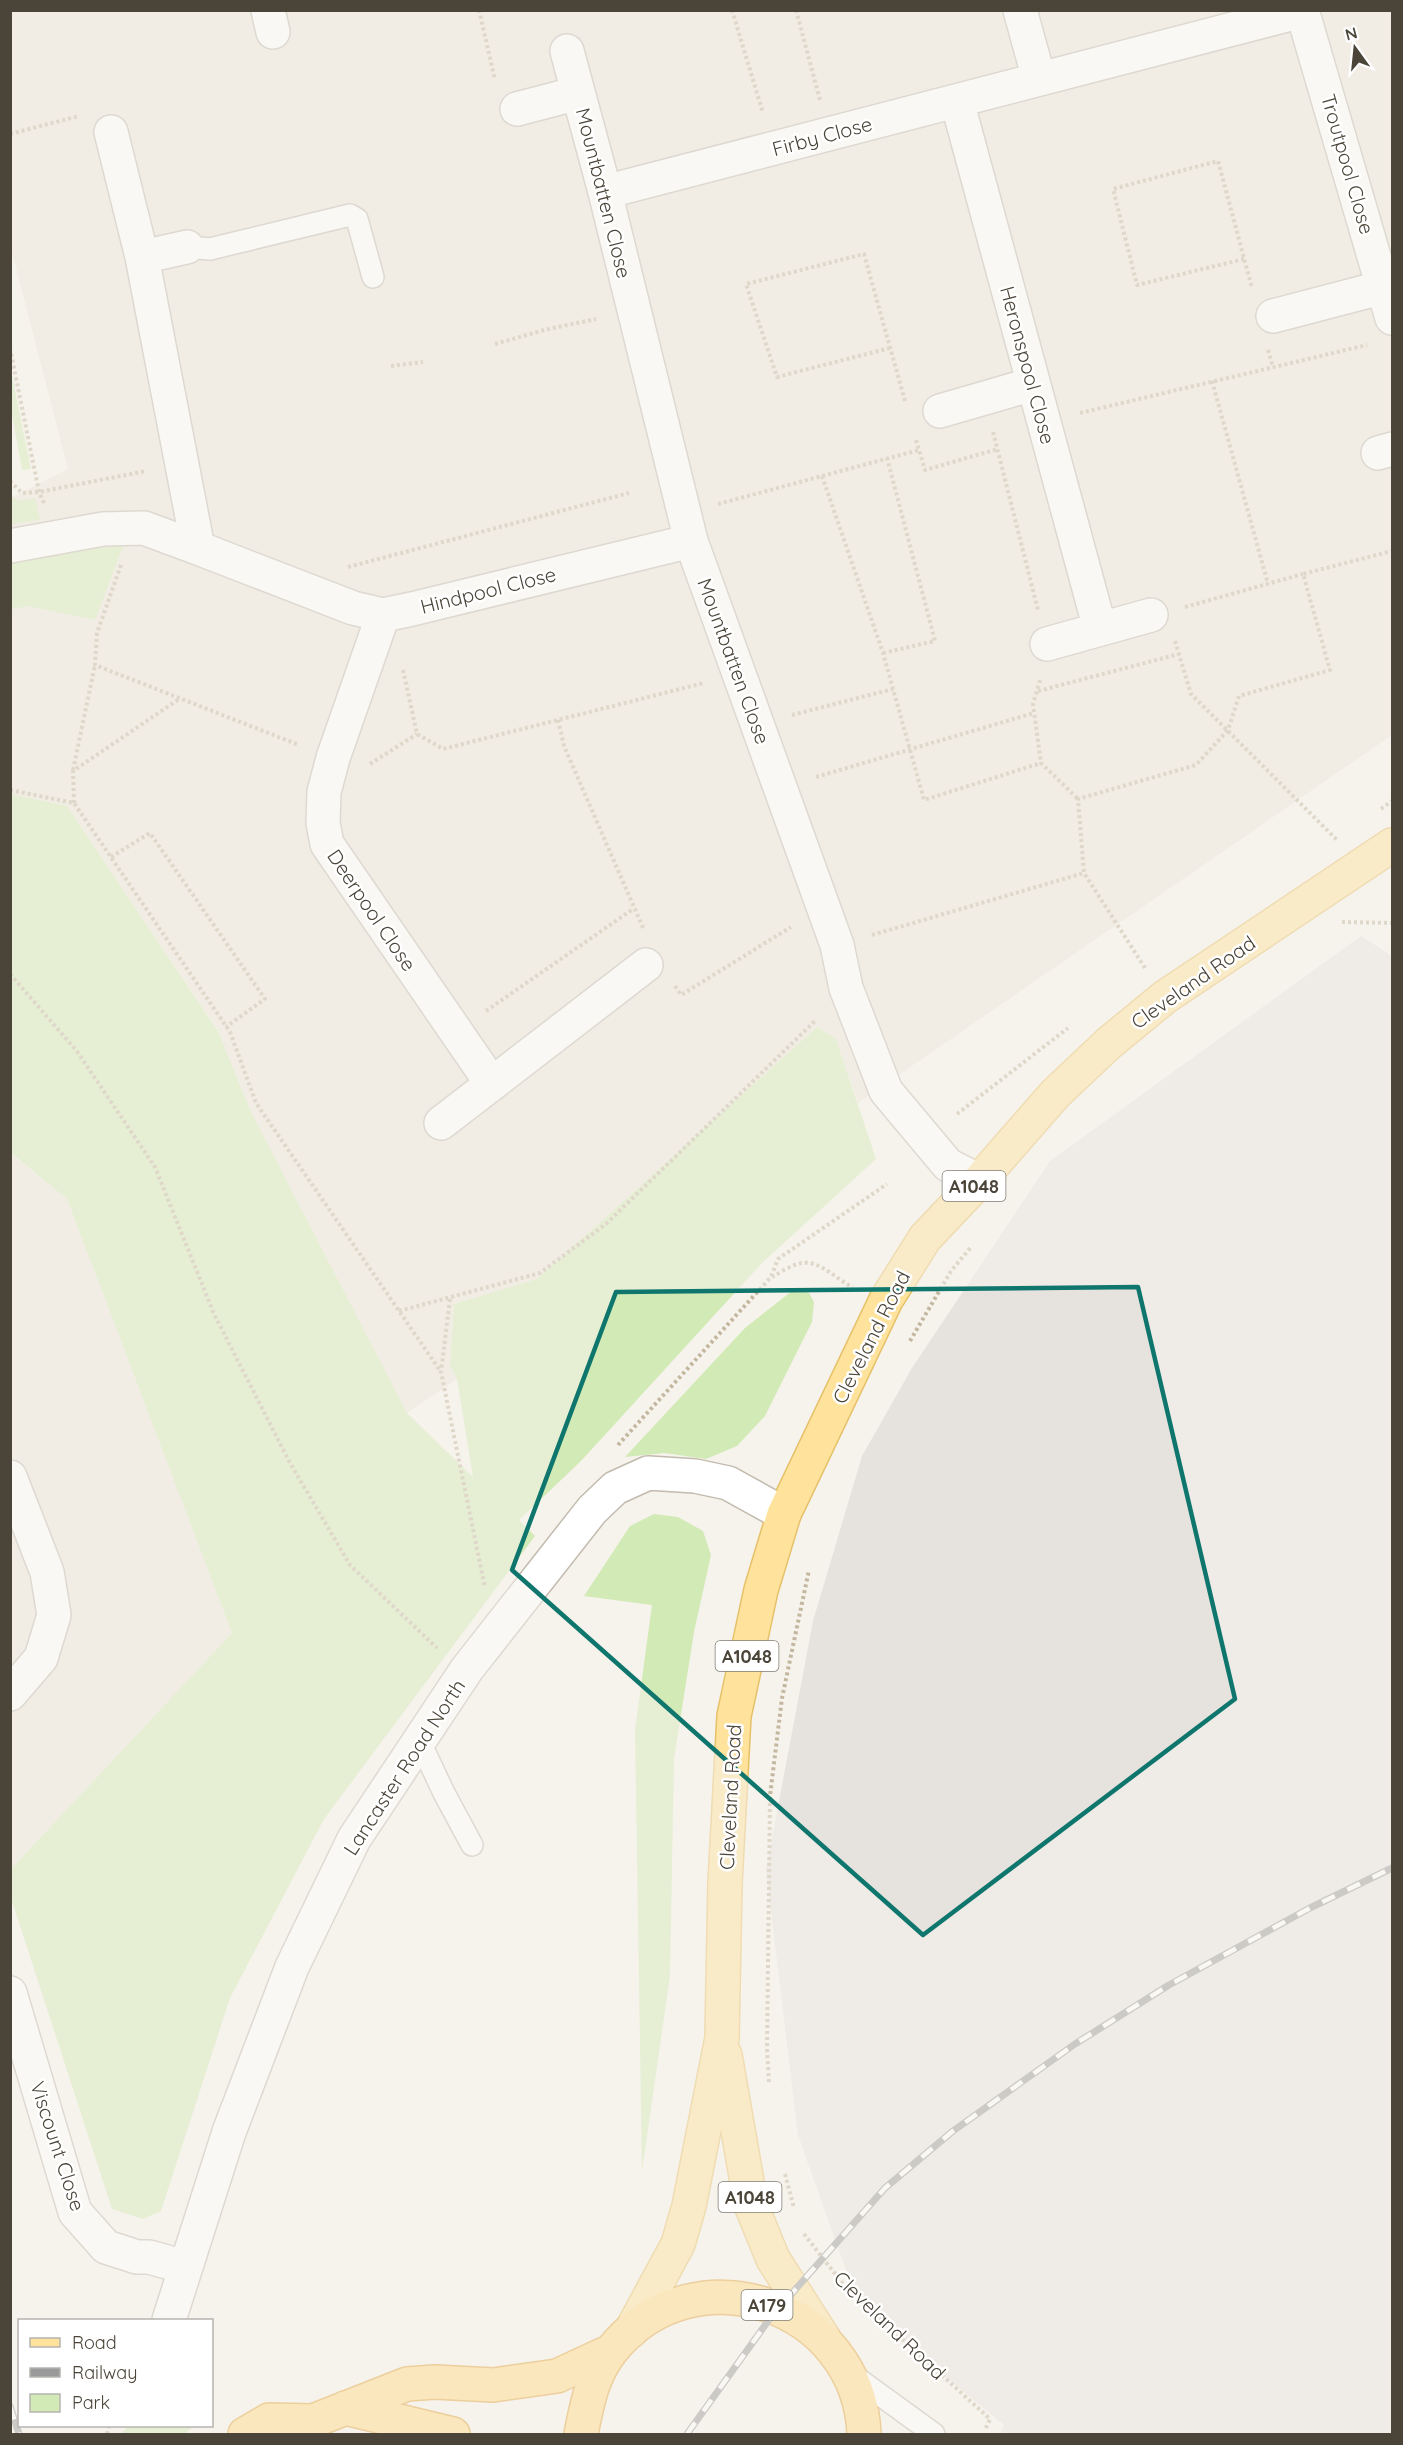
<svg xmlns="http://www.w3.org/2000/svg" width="1403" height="2445" font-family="Quicksand,sans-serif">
<rect width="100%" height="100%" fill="#f6f3ec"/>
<path fill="#eae5da" d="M11,11H1392V735L858,1103L836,1039L817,1027L537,1279L454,1304L450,1366L457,1379L407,1413L250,1110L218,1030L67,806L11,794V498L68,469L11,248Z
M10,1153L67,1199L232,1633L11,1869Z"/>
<path fill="#e6e2dd" d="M1361,936L1392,956V2434H1000L1004,2425L858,2304L798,2135L766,1870L813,1621L862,1456L912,1368L1050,1161Z"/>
<path fill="#d2eab5" d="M11,371L31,469L22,470L11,409Z
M10,496L20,501L35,498L40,520L11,524Z
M124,544L95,620L28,606L11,609L10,566L15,562Z
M11,794L67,806L218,1031L250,1110L407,1413L473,1477L457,1379L450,1366L454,1304L537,1279L817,1027L836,1039L876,1159L762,1263L581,1461L519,1520L535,1536L324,1819L230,1998L161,2211L143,2219L112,2209L11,1898V1869L232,1633L67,1199L11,1153Z
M792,1291H808L814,1302L812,1322L765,1416L737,1446L706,1459L665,1453L625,1457L745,1328Z
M654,1514L678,1517L703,1531L711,1555L694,1632L674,1759L670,1976L642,2171L635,1730L652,1605L584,1596L630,1526Z
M128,2426H190L192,2428L184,2434H121Z"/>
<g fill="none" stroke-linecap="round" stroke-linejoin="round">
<g stroke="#c2bbae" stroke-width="24">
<path id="service" d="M187,247L210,249L350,215L357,219L373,277
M419,1740L444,1793L472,1845
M850,2373L934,2434"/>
</g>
<g stroke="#c2bbae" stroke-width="36">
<path id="minor" d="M268,10L273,32
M1020,10L1039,79
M1302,10L1392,318
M567,51L605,192L691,541L837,945L846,988L886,1091L948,1165L979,1181
M957,101L1100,629
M517,109L578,93
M111,132L142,257L198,548L353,608L383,615L412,609L691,541
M605,192L1302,11
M142,257L187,247
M1273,316L1384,287
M940,411L1033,384
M1378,453L1392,449
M10,546L103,529L144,528L198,548
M383,615L333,758L324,792L323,823L327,844L492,1084
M1047,644L1151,615
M441,1123L646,965
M10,1477L47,1572L54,1615L41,1658L10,1694
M10,1993L75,2212L106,2247L137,2257H149L185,2267
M169,2320L229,2132L292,1967L354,1839L467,1669L592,1510L615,1488L648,1473L695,1476L728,1483L784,1514"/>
</g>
<g stroke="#e6c16a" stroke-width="36">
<path id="primary" d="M725,2055L751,2205L773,2259L824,2339
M631,2331L678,2244L689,2206L722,2038L725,1883L734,1716L761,1590L784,1514L886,1300L925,1238L979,1181L1055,1094L1109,1043L1165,997L1392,845"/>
</g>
<g stroke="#e0a43c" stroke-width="36">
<path id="trunk" d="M345,2408L453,2434
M245,2434L269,2420L313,2421L407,2384L435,2382L493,2385L557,2376L611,2351
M581,2434C587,2404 592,2375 612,2350C694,2248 859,2304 864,2434"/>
</g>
<path stroke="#c4b79f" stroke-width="4" stroke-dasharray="3 3" stroke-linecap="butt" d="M479,10L495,80
M732,10L763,113
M796,10L820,100
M10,134L79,116
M1244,259L1137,285L1113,189L1218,161L1252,288
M495,344L544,330L596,319
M10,348L39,492L44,503
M890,348L777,377L746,284L864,254L905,401
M1268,350L1273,367
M391,366L423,362
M1212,381L1268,584
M1080,413L1367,345
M993,432L1038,610
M916,440L925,470L998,449
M822,476L883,653L924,800L1041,763
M10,481L22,493L39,492L146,471
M718,504L919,450
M121,565L97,633L95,665L299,745
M348,567L629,493
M1185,607L1303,574
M1175,641L1191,694L1337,840
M883,653L935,641L887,458
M403,670L417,734L443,749L704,683
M1040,680L1033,704L1041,763L1078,799
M1038,691L1179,654
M792,715L893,689
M558,720L564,746L644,930
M370,764L417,734
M73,770L95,665
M816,777L1034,713
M10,790L74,803L230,1032L256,1103L441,1372
M74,803L73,771L179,699
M1381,809L1392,801
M111,857L150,833L265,999L226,1027
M1342,922L1392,923
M872,935L1084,873
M1145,968L1084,873L1078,799L1196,765L1228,730L1239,696L1330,670L1303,574L1392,551
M10,974L76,1050L155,1167L214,1314L290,1463L350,1565L437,1648
M675,986L681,995L791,927
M486,1011L633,909
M957,1114L1068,1028
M772,1277C781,1272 793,1264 802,1263C820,1260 838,1281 853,1287
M450,1299L441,1372L485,1588
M399,1311L540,1273L606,1224L815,1021
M910,1341L951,1271L971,1247
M618,1445L771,1277L778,1259L887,1184
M769,2082L767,2050L770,1796L782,1698L809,1570
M785,2174L794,2208
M804,2234L847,2289L990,2419L985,2430
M107,2434L109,2426"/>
<use href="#service" stroke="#fff" stroke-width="21"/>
<use href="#minor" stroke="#fff" stroke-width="33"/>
<use href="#primary" stroke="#ffe39c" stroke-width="33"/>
<use href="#trunk" stroke="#ffd985" stroke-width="33"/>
<g stroke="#9a9a9a" stroke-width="7">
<path id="rail" d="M10,2406L19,2434
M687,2434L771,2317L885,2188L953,2131L1075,2044L1169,1985L1310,1908L1392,1868"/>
</g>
<use href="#rail" stroke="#fff" stroke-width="4.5" stroke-dasharray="14" stroke-linecap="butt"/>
</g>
<path d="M0 0H1403V2445H0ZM1138,1287L1235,1699L923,1935L512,1570L616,1292Z" fill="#f6f3ec" fill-opacity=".55" fill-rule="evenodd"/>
<path fill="none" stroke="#0f766e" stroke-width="4.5" stroke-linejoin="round" d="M1138,1287L1235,1699L923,1935L512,1570L616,1292Z"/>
<g text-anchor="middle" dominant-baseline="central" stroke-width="5" stroke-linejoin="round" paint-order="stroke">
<g fill="#fff" stroke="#817c74" stroke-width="1.5">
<rect x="942.5" y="1171" width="63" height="30" rx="4.5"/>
<rect x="715.5" y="1641" width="63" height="30" rx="4.5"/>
<rect x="718.5" y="2182" width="63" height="30" rx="4.5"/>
<rect x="741.5" y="2290" width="51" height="30" rx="4.5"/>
</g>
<g font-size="18" font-weight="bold" fill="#4b4439">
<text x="974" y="1186">A1048</text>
<text x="747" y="1656">A1048</text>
<text x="750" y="2197">A1048</text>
<text x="767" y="2305">A179</text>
</g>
<g font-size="20" fill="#4b4439" stroke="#fff">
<text transform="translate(822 136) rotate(-15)">Firby Close</text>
<text transform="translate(1348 164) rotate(74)">Troutpool Close</text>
<text transform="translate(604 193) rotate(76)">Mountbatten Close</text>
<text transform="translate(1028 365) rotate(75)">Heronspool Close</text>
<text transform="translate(488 590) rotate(-14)">Hindpool Close</text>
<text transform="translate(734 661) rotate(70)">Mountbatten Close</text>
<text transform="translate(372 910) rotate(56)">Deerpool Close</text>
<text transform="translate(1193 982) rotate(-35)">Cleveland Road</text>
<text transform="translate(871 1337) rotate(-63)">Cleveland Road</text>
<text transform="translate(404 1767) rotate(-57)">Lancaster Road North</text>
<text transform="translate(730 1797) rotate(-87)">Cleveland Road</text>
<text transform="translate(58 2146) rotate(72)">Viscount Close</text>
<text transform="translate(890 2325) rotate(44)">Cleveland Road</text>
</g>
</g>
<rect width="1403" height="2445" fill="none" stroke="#4b4439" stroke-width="24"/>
<rect x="18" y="2319" width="195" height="108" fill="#ffffff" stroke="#b7b4b0" stroke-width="1.5"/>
<rect x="30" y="2338" width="30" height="9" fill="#ffe39c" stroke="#b7b4b0" stroke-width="1.5"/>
<text x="72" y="2349" font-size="18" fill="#4b4439">Road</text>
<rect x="30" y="2368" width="30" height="9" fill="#9a9a9a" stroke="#b7b4b0" stroke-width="1.5"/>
<text x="72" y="2379" font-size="18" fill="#4b4439">Railway</text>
<rect x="30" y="2394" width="30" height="18" fill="#d2eab5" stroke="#b7b4b0" stroke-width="1.5"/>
<text x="72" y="2409" font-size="18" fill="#4b4439">Park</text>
<g transform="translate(1355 48) rotate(345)" stroke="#ffffff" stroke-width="4.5" paint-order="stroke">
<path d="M0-4.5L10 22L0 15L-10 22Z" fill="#4b4439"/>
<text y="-9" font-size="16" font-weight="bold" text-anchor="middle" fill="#4b4439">N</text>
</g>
</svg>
